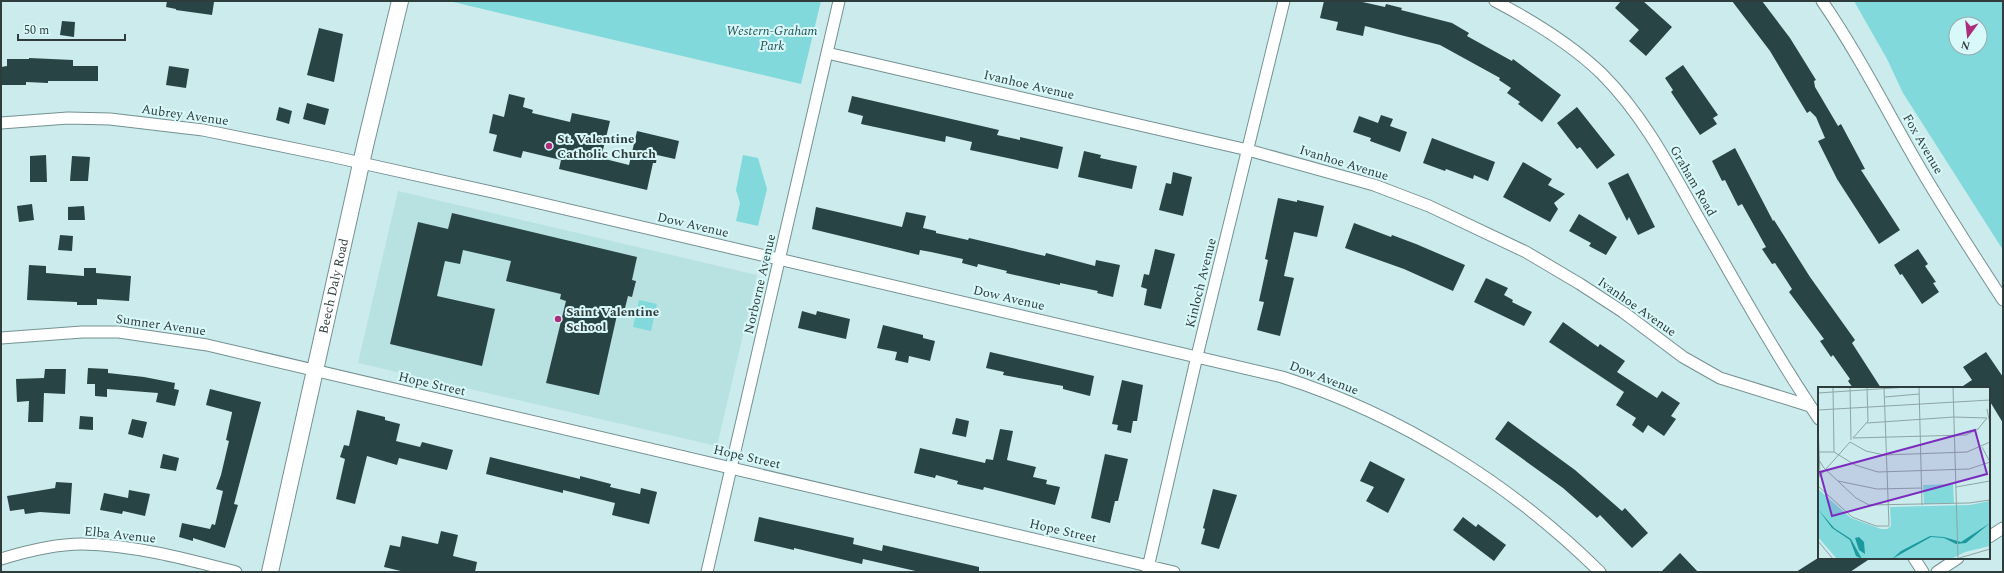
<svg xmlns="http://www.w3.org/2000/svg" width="2004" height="573" font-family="Spectral,serif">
<rect width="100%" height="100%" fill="#ccebec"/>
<path fill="#b8e1e2" d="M398,191L757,275L717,446L358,363Z"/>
<path fill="#81d9dc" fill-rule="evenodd" d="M449,1H821L801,84Z
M1854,1H2003V250L1903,93L1887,59ZM1956,24H1980V48H1956Z
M743,155L758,158L767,189L758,226L736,221L740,203L736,190Z
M639,300L657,304L651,331L633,327Z"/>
<path fill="#294445" d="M167,1H209L214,2L212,15L176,10V9L166,7Z
M1324,1H1358L1385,7L1386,4L1402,8L1401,10L1452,23L1469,33L1467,36L1512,61L1513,59L1561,95L1542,122L1518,104L1520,102L1507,93L1511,88L1499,80L1500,78L1440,45L1365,26L1363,36L1336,30L1338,22L1320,18Z
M1621,1H1643L1672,27L1646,56L1629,41L1639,30L1615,8Z
M1732,1H1762L1790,38L1816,80L1814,81L1815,87L1838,126L1841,124L1865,169L1861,170L1900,230L1879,244L1837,179L1818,141L1825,138L1816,117L1810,111L1807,113L1770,51Z
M62,21L75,22L74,37L60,35Z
M319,28L343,34L334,82L307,75Z
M29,58L73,60V66H98V81H48V83L26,82V85H1V67L7,66V59H29Z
M1683,65L1718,115L1713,118L1717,124L1700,135L1671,92L1673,90L1665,78Z
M169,66L189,69L186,88L166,85Z
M509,94L525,98L523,107L533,110L532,113L570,122L572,113L610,121L601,158L629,165L637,131L679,141L675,159L657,155L656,163H653L647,190L559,169L561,160L523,151L521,158L493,151L497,135L489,133L493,114L504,117Z
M852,96L999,130L997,135L1020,140V137L1063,147L1058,169L970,150L972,142L946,136L945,142L861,124L863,116L848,112Z
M307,103L329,109L325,125L303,119Z
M279,107L292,111L289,124L276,120Z
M1577,107L1615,155L1597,169L1580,147L1577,149L1557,123Z
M1381,115L1393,119L1390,126L1407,132L1400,152L1370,141L1371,138L1353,132L1359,116L1378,123Z
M1432,138L1495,162L1488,181L1474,175L1473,179L1446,169L1445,171L1423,163Z
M1735,148L1773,221L1774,220L1810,277L1855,340L1852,343L1881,388H1853L1848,381L1850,379L1833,355L1831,357L1820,341L1824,339L1789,292L1792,289L1775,263L1772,264L1762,249L1766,247L1742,204L1738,206L1725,180L1722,181L1712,161Z
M1084,151L1101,155L1100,158L1137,166L1132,189L1078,177Z
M46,155L47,182H30V156Z
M72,156L90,157L88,181H70Z
M1523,162L1552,179L1548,185L1565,194L1554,203L1558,209L1550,222L1503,197Z
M1173,172L1192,177L1183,216L1159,210L1166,183L1171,184Z
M1628,173L1655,227L1638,235L1629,217L1627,221L1608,183Z
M1278,198L1297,202V200L1324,206L1317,237L1294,232L1284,276L1294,278L1280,336L1257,330L1264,302L1259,301L1268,260L1265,259Z
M32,204L34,220L19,222L17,206Z
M84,206L85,220H68V207Z
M816,207L902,227L906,212L926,216L923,228L936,231V233L968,240L969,238L1045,256L1046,253L1095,266L1096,260L1120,265L1113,297L1097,293L1098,291L1060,283V285L1006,273L1007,271L978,264L977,267L962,263L963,259L931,252L920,250L919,255L812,229Z
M452,213L637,257L632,280L636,281L632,297L628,296L623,316L617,315L599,395L546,383L566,301L560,299L561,294L506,281L511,261L463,250L460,264L445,261L437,296L495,309L482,366L390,344L418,222L448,229Z
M1579,214L1617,237L1606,255L1589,246L1591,243L1569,231Z
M1354,223L1391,237L1392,235L1416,244L1465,265L1453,291L1404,269L1345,248Z
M60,235L73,236L72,251L58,250Z
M1155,249L1175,254L1161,309L1144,305L1147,289L1141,287L1144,274L1149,275Z
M1918,249L1928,264L1925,266L1936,282L1933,283L1939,292L1922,304L1902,274L1900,275L1894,265Z
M29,265L46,266V273L84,276V268H96V273L131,276L129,301L97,299V305H77V302L27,300Z
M1486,278L1508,288L1504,295L1513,300L1512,302L1532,312L1524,326L1474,302Z
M802,311L816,315L817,311L850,319L846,339L798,328Z
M1563,322L1598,347L1600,344L1625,361L1617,372L1657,398L1662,391L1680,403L1671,416L1676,419L1664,436L1648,425L1643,433L1632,425L1636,418L1616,405L1624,392L1549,342Z
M883,325L923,335V338L935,341L930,361L909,356L908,363L895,360L897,352L877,348Z
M990,352L1094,376L1090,396L1063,389V386L1003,375L1004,372L986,368Z
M1986,352L2003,377V423L1989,400V388H1960L1972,380L1963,367Z
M88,368L108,369V373L144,377L175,383L174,389L179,390L175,406L156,402L158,393L107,389V397L95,396V384H87Z
M45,369H66L65,394L44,393L43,422H28L29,401L17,402L16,379L44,378Z
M1122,380L1143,385L1137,421H1133L1131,433L1117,430L1118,425L1112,424Z
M210,389L261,402L234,504L238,505L225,548L193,538V541L179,537L182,523L210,529L212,524L215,525L223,491L216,489L221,475L229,441L226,440L232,413V412L206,405Z
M357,410L385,417V420L400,424L396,441L420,447L422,442L453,450L447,470L399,458L397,465L367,456L355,504L336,499L345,459L340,457L344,445L349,446Z
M80,416L93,417V430L79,429Z
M956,418L969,421L966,437L952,434Z
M132,419L147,422L143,438L128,434Z
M1508,421L1575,470L1622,511L1625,508L1648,533L1632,548L1600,515L1597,518L1563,488L1495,439Z
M1000,429L1013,431L1007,460L1036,467L1033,477L1047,480L1046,484L1060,487L1055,505L984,487L983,490L957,484L958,481L936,475L935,478L914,473L920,448L985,463L986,459L993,460Z
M163,454L179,458L176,471L160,468Z
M1105,454L1128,459L1118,501H1115L1110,523L1091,518Z
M490,457L580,479V476L611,484L610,487L640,494L641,488L657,492L649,524L612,515L615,503L563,490V493L486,474Z
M1370,461L1405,479L1388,513L1366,501L1374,487L1360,481Z
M56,482L72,483L70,514L40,512L25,514L24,509L10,511L7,496L55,488Z
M1213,489L1237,495L1219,549L1201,544L1205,529L1203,528Z
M129,490L150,494L145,516L123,511L122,514L100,510L104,493L128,498Z
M759,517L854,538L853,544L882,551L883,545L979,567V572H920L863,559L862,564L794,548V550L754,541Z
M1463,517L1476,527L1478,524L1506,545L1494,561L1453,530Z
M441,531L458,535L453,556L477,562L475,572H405L384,567L390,545L400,547L402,536L438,544Z
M1680,553L1698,572H1661Z
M1818,558H1871L1850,572H1796Z"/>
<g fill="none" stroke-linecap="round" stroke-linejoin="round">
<g stroke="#749192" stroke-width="13">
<path id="minor" d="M1495,1C1533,21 1571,44 1602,74C1643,115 1670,167 1698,217C1737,285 1775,354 1819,419
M1822,1C1857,52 1885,107 1916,161C1943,208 1973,254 2003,300
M827,53L1248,150L1374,185L1429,206L1526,252L1580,284L1623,312L1683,357L1720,378L1810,406
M1,123L68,118L110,119L203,130L330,156L501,194L1282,377C1401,415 1511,484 1600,572
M1,338L82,332H119L207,345L1174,572
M1989,537L2003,528
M1914,558L1923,572
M1,559C27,551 55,544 82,544C134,545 186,559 236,572
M707,572L839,1
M1147,572L1197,356L1284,1
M1937,572L1958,558"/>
</g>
<g stroke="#749192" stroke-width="18">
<g id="secondary">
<path id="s1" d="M270,572L365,146L400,1"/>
</g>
</g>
<use href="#minor" stroke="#fff" stroke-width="11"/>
<use href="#secondary" stroke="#fff" stroke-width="16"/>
</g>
<g fill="#ad2d7b" stroke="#d9f8f9" stroke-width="1.5">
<circle cx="549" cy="146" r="4"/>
<circle cx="558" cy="319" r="4"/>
</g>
<g text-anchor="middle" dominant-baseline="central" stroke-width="4" stroke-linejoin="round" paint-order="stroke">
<g font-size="13" font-style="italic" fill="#235355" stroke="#d9f8f9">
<text x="772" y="31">Western-Graham<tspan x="772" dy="15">Park</tspan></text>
</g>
<g font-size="13" fill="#2f3c3c" stroke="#d9f8f9">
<text transform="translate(1029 85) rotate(13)">Ivanhoe Avenue</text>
<text transform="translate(185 115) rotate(8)">Aubrey Avenue</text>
<text transform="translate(1923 144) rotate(60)">Fox Avenue</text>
<text transform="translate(1344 163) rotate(17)">Ivanhoe Avenue</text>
<text transform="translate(1693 181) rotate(60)">Graham Road</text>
<text transform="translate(693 225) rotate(13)">Dow Avenue</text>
<text transform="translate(1201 283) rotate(-76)">Kinloch Avenue</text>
<text transform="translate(760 284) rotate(-77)">Norborne Avenue</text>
<text stroke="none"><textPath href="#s1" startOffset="293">Beech Daly Road</textPath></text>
<text transform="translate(1009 298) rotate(13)">Dow Avenue</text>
<text transform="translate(1637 307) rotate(35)">Ivanhoe Avenue</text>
<text transform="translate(161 325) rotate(8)">Sumner Avenue</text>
<text transform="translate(1324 378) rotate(21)">Dow Avenue</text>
<text transform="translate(432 384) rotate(13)">Hope Street</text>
<text transform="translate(747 457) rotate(13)">Hope Street</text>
<text transform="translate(1063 531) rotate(13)">Hope Street</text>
<text transform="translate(120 535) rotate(6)">Elba Avenue</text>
</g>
<g font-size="13" font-weight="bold" fill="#2f3c3c" stroke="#d9f8f9" text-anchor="start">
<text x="557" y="139">St. Valentine<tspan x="557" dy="15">Catholic Church</tspan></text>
<text x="566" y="312">Saint Valentine<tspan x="566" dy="15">School</tspan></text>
</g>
</g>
<g transform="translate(1818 387)">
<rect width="172" height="172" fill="#ccebec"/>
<path d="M135,97L136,116L106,117L105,98ZM0,102L33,131L63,142H69L73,139L72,120L152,118L172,114V159L147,165L133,172H19L0,150Z" fill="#81d9dc"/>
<path d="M0,122L16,141L33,152L44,172L38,169L32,153L14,141ZM172,136L148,156L138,157L126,151L113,150L74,172L83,164L112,149L126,150L143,155ZM41,150L46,155L47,167L41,163L37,151Z" fill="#1c999c"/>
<path fill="none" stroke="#8da5a6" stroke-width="1" d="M15,0L16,65M32,0L33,53M101,0L104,118M135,0L140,172M0,6L90,0M67,10L101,7M169,22L172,37M0,23L172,13M0,37L2,89M35,51L148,48L160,42L169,31L136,30L49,36M35,51L50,34L49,0M32,55L48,64L66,68L149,65L172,55M164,60L172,75M0,65H16L37,78L60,85L151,82L172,75M1,73L6,81L38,111L51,118L151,116L172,113M0,91L32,55M20,94L59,102L104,101M0,99L34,130L58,139H71L66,0M138,100L172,94M0,154L15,172M138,172L172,162"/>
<path fill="#7b2cbf" fill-opacity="0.15" stroke="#7b2cbf" stroke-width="2" d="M157,43L169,87L14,129L2,85Z"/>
<rect width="172" height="172" fill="none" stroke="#2f3c3c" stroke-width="2"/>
</g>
<rect width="2004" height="573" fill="none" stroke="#2f3c3c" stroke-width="4"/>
<g transform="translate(1968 36) rotate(195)"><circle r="19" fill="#d9f8f9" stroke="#95adad"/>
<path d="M0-3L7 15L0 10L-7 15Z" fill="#ad2d7b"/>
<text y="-6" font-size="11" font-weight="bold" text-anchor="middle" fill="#2f3c3c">N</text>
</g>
<path d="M18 34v6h107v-6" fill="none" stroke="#2f3c3c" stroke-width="2"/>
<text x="24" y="34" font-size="12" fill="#2f3c3c" stroke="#d9f8f9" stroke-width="3" paint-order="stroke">50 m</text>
</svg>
